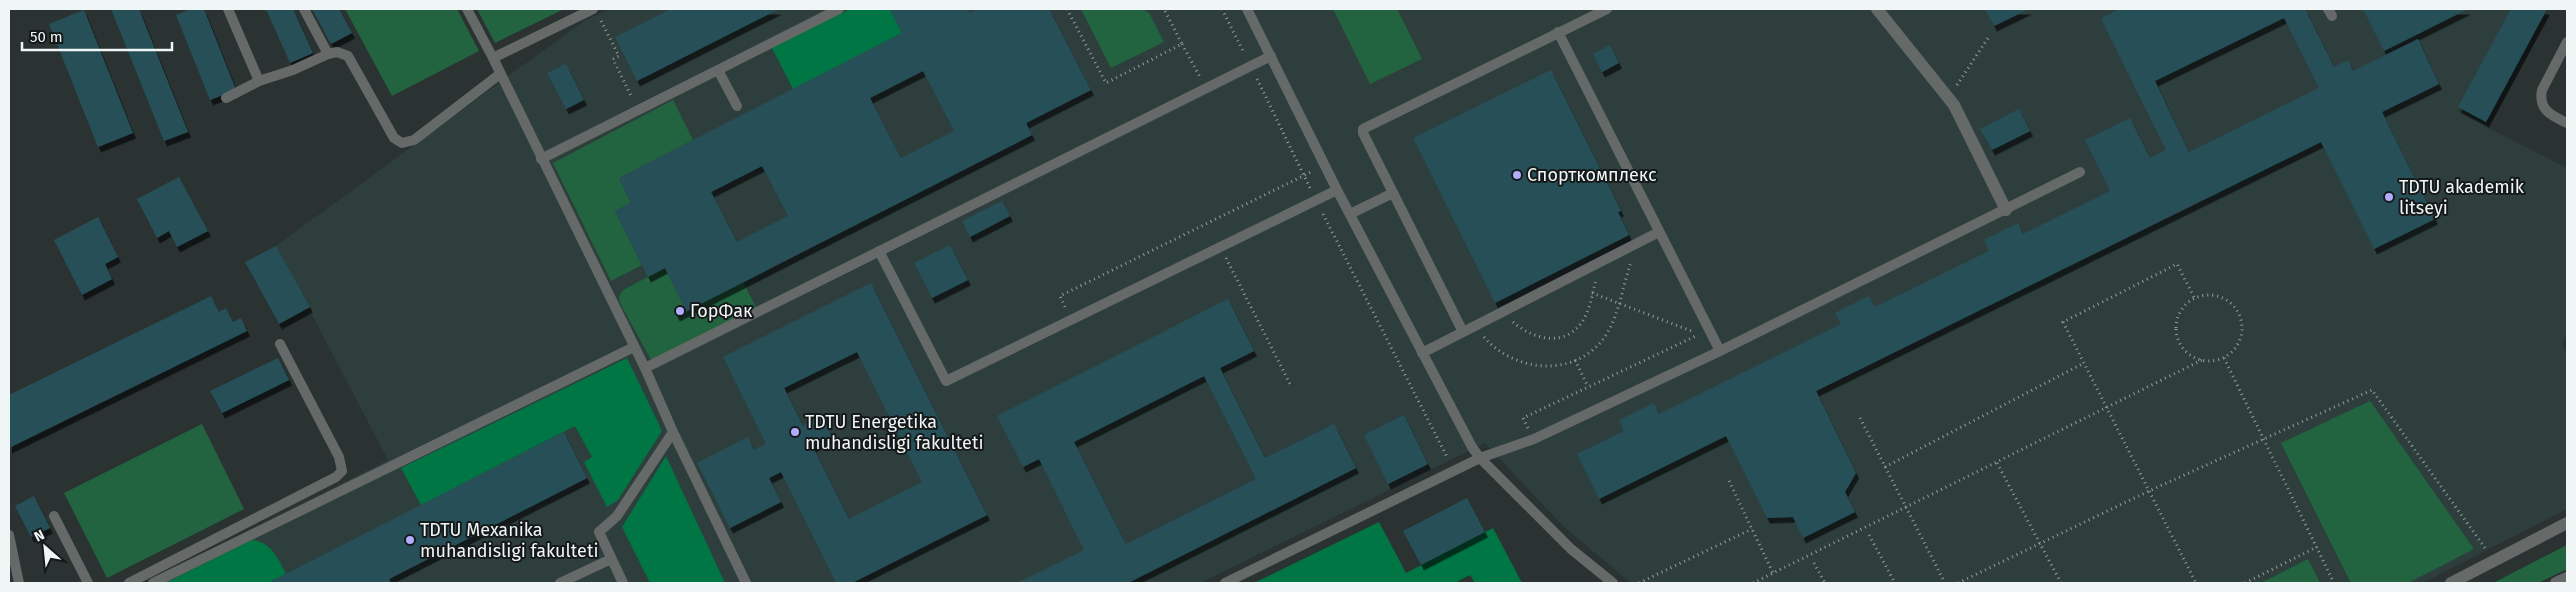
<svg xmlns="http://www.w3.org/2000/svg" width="2576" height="592" font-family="'Fira Sans',sans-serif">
<defs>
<filter id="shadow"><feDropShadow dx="3" dy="5.5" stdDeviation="0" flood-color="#0009"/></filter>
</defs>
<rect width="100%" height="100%" fill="#2a3332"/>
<path fill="#2d3e3d" d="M610,9H2513L2458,112L2567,168V334L2562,344L2567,354V509L2422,583H1631L1563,526L1485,443L1200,583H145L388,460L276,246L584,21Z"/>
<path fill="#226440" d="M345,9H457L479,51L392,96Z
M477,9H564L495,43Z
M1081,9H1142L1149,13L1164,42L1111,68Z
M1333,9H1397L1422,59L1370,84Z
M673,100L693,140L619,178L631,203L615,211L642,265L611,281L553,163Z
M665,268L684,306L674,311L677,316L743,282L757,309L651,360L620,303L619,296L623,290Z
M2370,401L2474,549L2408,583H2351L2281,443Z
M202,424L244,509L107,578L64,493Z
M2567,545V569L2538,583H2493Z
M2308,559L2320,583H2261Z"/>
<path fill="#007644" d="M850,9H890L902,33L793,89L772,48Z
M627,358L662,431L618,500L607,507L584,462L592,457L575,426L421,505L401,468Z
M666,456L725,583H650L622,527Z
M1379,522L1406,573L1493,528L1522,583H1475L1470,575L1458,581L1459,583H1254Z
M252,540C271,542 278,558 286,574L268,583H165Z"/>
<path fill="#265058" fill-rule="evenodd" filter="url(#shadow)" d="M111,9H139L188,132L164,141Z
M191,9H204L236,90L210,100L176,15Z
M266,9H293L313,53L290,63Z
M312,9H339L352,33L331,44Z
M671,9H779L637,81L615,37Z
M890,9H967L970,13L978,9H1049L1091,90L1026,123L1032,135L677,316L674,311L684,306L665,268L648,277L615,211L631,203L619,178L902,33ZM923,71L954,131L901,158L870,98ZM762,166L788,216L737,242L711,192Z
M1985,9H2029L1994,26Z
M2119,9H2305L2334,67L2348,60L2353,71L2418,39L2439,84L2382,112L2435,219L2374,249L2321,142L1816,391L1856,473L1845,492L1855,512L1803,538L1793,517L1767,518L1726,436L1599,499L1577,454L1624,431L1619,420L1654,403L1659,414L1841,324L1835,313L1869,296L1875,307L1989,251L1984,240L2018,223L2023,234L2110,191L2085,140L2130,118L2150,158L2166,150L2101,19ZM2284,18L2319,88L2189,152L2155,81Z
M2363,9H2468L2384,51Z
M2511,9H2547L2486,122L2458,107Z
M84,10L133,133L98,147L49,24Z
M1610,45L1619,63L1602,72L1593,54Z
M566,64L584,100L566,109L547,73Z
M1551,70L1621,211L1618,212L1629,235L1495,303L1413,138Z
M2019,109L2030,131L1992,150L1980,129Z
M179,177L208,231L177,247L169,231L157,238L137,199Z
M1002,201L1010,216L970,237L962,221Z
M98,217L118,257L105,264L112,279L82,295L54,240Z
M950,245L968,280L932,298L914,263Z
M276,246L310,307L279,324L245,262Z
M871,283L987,515L852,583H836L781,472L769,478L781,502L730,528L697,463L748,437L754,450L766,444L723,357ZM857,352L922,482L849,519L813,447L832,437L822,416L803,426L784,388Z
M211,296L219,312L226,308L233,322L241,318L247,331L9,448V395Z
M1228,299L1254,351L1220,368L1265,458L1334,424L1356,468L1128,583H1017L1084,550L1039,459L1023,467L997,416ZM1204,376L1256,479L1126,544L1074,442Z
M278,358L289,380L222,413L210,391Z
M1404,415L1428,464L1388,484L1364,435Z
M564,432L587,478L389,579L391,583H268Z
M34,496L50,528L31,537L15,506Z
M1467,498L1485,532L1421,565L1403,531Z"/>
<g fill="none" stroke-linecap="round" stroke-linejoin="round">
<path stroke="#969e9d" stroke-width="3" stroke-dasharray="1 4" stroke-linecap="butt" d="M1067,9L1106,83L1182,44L1164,9
M1222,9L1244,53
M601,21L619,56L613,59L632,98
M1182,44L1200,77
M1257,79L1310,188
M1957,85L1988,38
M1323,214L1447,457
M1226,258L1291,386
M1592,293L1694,332
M2176 328a33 33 0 1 1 66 0a33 33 0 1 1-66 0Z
M2194,297L2177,264L2063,322L2196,583
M1065,307L1060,296L1313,171
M1513,322C1536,342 1570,348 1586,315C1591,304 1593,291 1596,280
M1484,337C1515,373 1577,379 1606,335C1619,315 1623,285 1631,262
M2224,358L2334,583
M1575,360L1588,387
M1860,418L1945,583
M1528,428L1523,418L1698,335
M1997,463L2061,583
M1885,467L2084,363
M1729,481L1773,573
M1869,535L1895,583
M1814,563L1825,583
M1639,583L1752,529
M1753,583L2202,360
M1958,583L2149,491L2372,390L2485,548
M2245,583L2317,547"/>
<path stroke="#656968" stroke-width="10" d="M228,9L259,81
M304,9L328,54
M467,9L493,58
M593,9L493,58L645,368L1271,56
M1247,9L1337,190L1472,447L1480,458L1571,549L1613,583
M2328,9L2332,16
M2567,42L2542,90C2538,110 2552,116 2567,123
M718,70L737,106
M226,98L259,81L293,70L328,54L337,52L348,56L394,138L402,143L414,140L500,74
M541,159L839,9
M1350,214L1393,193
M879,251L946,381L1337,190
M1463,332L1363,133V129L1607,9
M1720,351L2080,172
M1422,353L1659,232
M645,368L673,432L746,583
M54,516L88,583
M9,535L19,583
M129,583L336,477L342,471L339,457L280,344
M153,583L634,347
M560,583L611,559
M623,583L599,532L617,516L673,432
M1225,583L1480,458L1534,439L1720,351L1558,32"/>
<path stroke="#656968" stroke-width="12" d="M1877,9L1954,105L2006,210
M2451,583L2567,523"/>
<path stroke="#656968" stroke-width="12" d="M2556,583L2567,578"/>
</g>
<g fill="#b1adfa" stroke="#161919" stroke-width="2">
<circle cx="1517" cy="175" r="5"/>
<circle cx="2389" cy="197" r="5"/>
<circle cx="680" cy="311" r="5"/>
<circle cx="795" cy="432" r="5"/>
<circle cx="410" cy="540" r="5"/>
</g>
<g text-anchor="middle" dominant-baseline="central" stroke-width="4" stroke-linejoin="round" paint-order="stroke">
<g font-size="18" fill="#f0f6f5" stroke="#161919" text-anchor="start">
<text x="1527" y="175">Спорткомплекс</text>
<text x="2399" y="187">TDTU akademik<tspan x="2399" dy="21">litseyi</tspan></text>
<text x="690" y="311">ГорФак</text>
<text x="805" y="422">TDTU Energetika<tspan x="805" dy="21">muhandisligi fakulteti</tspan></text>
<text x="420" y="530">TDTU Mexanika<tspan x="420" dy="21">muhandisligi fakulteti</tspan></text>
</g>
</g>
<rect width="2576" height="592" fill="none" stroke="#f0f6f5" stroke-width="20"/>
<g transform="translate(45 547) rotate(333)" stroke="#161919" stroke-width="4" paint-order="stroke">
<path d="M0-4L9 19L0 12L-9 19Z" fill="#f0f6f5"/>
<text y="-8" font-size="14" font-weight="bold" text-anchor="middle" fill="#f0f6f5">N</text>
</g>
<path d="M22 42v8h150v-8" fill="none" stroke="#f0f6f5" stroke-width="2.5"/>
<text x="30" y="42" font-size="15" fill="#f0f6f5" stroke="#161919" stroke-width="4" paint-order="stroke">50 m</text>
</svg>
